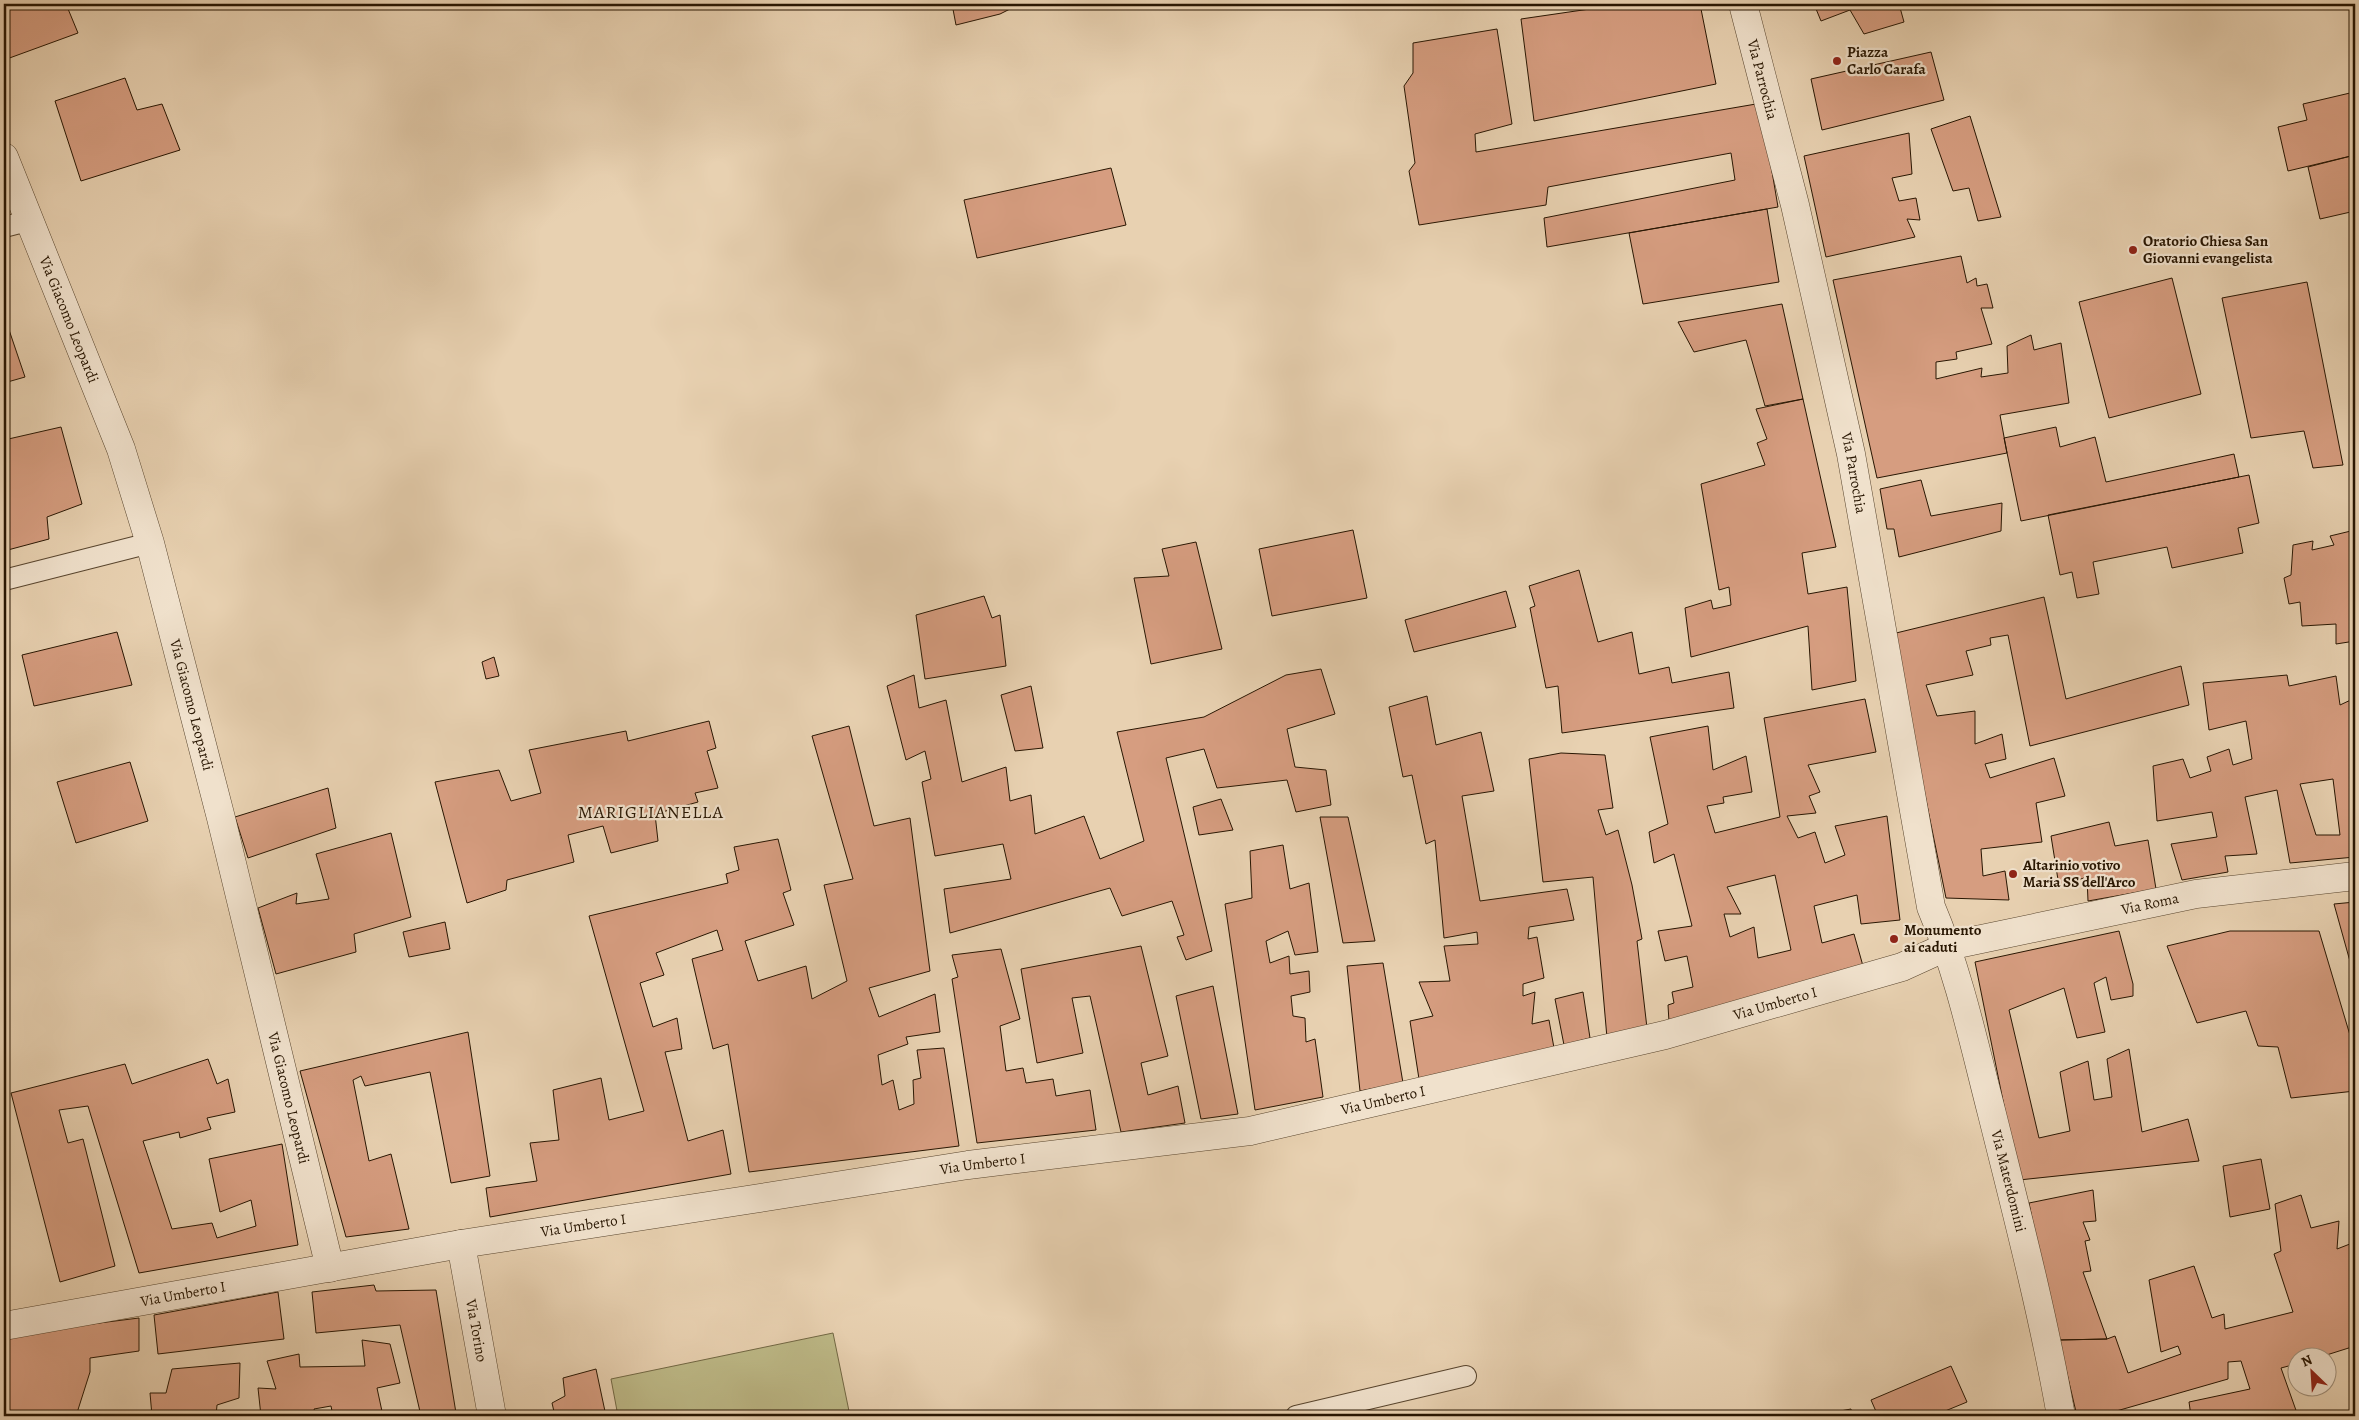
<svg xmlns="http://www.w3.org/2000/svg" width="2359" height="1420" font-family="Alegreya,serif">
<rect width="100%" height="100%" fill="#e8d1b1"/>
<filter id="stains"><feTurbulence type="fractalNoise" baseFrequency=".004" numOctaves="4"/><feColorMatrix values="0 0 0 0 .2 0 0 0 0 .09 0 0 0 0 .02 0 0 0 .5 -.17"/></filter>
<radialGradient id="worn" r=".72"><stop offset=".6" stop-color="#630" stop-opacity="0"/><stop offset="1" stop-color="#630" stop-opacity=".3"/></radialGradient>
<path fill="#bdb987" stroke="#726844" d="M833,1333L850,1416H618L611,1379Z"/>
<path fill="#d69d80" stroke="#281602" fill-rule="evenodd" d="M4,4H66L78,33L4,60Z
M952,4H1020L1000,14L956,25Z
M1624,4H1700L1716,84L1534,121L1521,19Z
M1814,4H1899L1904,22L1864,34L1850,10L1821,21Z
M1497,29L1512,124L1475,134L1476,152L1756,104L1766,136L1778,207L1547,247L1544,218L1735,180L1731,153L1548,187L1546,205L1419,225L1409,171L1415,163L1404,86L1413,73V43Z
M1931,52L1944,100L1822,130L1811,79Z
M125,78L137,110L162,104L180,150L81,181L55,101Z
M2350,93L2355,115V155L2288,171L2278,127L2307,120L2303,104Z
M1970,116L2001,217L1978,221L1969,188L1953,191L1931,129Z
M1909,133L1912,174L1892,178L1899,201L1916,198L1920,220L1907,219L1915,237L1826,257L1804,156Z
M2355,155V211L2320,219L2308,167Z
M1111,168L1126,225L977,258L964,200Z
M1767,209L1779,282L1643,304L1629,233Z
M1961,256L1967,283L1976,278L1977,286L1987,284L1993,308H1981L1992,344L1956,352L1957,359L1936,362V379L1982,368L1981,377L2008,373L2007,346L2031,335L2034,350L2061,343L2069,403L2000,415L2007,453L1877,478L1833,280Z
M2172,278L2201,394L2109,418L2079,302Z
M2307,282L2343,465L2313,468L2304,431L2251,438L2222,298Z
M1782,304L1803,399L1765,406L1746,340L1694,352L1678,322Z
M4,315L25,377L4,383Z
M1803,399L1836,547L1802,553L1808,594L1847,587L1856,681L1812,690L1808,626L1691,657L1685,608L1711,600L1713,609L1731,605L1729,587L1719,590L1701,484L1765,465L1757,443L1767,439L1756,409Z
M61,427L82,504L47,517L49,539L4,551V440Z
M2056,427L2060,447L2095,437L2106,482L2234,454L2239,477L2021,521L2004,438Z
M2249,475L2259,523L2238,528L2243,553L2172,568L2167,547L2093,562L2099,594L2077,598L2072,572L2060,575L2048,515Z
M1921,480L1931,516L2002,503L2001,531L1899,557L1894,529H1887L1880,489Z
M1353,530L1367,598L1272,616L1259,549Z
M2355,530V641L2336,644V624L2302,626L2300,602L2289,604L2284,578L2291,575L2293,545L2313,541L2312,550L2334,545L2330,536Z
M1196,542L1222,649L1151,664L1134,578L1169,576L1162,549Z
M1579,570L1598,642L1632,632L1639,674L1669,667L1672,683L1729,672L1734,708L1562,733L1558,686L1546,688L1530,608L1535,606L1529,586Z
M1506,591L1516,627L1414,652L1405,620Z
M984,596L992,618L1000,615L1006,666L925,679L916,615Z
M2044,597L2066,699L2181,666L2189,705L2030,746L2008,635L1990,638L1991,645L1966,651L1973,675L1926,685L1937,716L1975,711V744L2002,734L2006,759L1985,764L1990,778L2054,758L2065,796L2036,803L2042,842L1981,849L1983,876L2005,871L2009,900L1946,898L1892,634Z
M117,632L132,685L34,706L22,655Z
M494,657L499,676L486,679L482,662Z
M1321,669L1335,714L1287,729L1295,767L1326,770L1331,805L1296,812L1287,780L1217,788L1204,749L1166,758L1212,951L1186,960L1177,937L1184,935L1172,901L1122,916L1110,888L950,933L944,889L1011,879L1003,844L935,856L922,782L931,779L925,751L906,760L887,686L914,675L919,708L946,700L962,782L1006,767L1010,801L1031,795L1035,834L1084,816L1100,859L1144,841L1117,732L1204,717L1286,675Z
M2287,675L2289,686L2336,676L2340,705L2355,698V857L2290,863L2277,790L2245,797L2257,854L2225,856L2228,872L2182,880L2171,844L2217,837L2212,812L2157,821L2153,766L2183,759L2190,778L2211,771L2207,757L2229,749L2233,765L2252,759L2246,721L2209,730L2203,683ZM2333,779L2340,835H2316L2300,784Z
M1031,686L1043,748L1015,751L1001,695Z
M1427,696L1436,745L1481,732L1494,791L1462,796L1480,901L1567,889L1574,920L1529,927L1528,939L1537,937L1544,978L1523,984V996L1535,992L1532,1024L1549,1020L1554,1048L1419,1079L1410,1021L1433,1016L1419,982L1450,981L1444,946L1478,944L1477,932L1444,938L1435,840L1426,844L1412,775L1403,777L1389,707Z
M1865,699L1876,752L1808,765L1820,792L1809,796L1816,813L1787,816L1798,838L1815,832L1825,863L1845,855L1835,826L1887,816L1900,920L1861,924L1857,895L1814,906L1822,943L1854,934L1863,966L1669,1022L1668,1005L1674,1003L1672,992L1693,987L1687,956L1665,961L1658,931L1692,926L1674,854L1654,863L1649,832L1668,824L1650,737L1708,726L1713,770L1746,756L1752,792L1723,797L1724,803L1707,806L1715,833L1780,817L1764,718ZM1775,875L1791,950L1758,958L1754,927L1730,937L1724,914H1741L1727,887Z
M709,721L716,748L707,751L718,788L695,793L698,802L655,814L658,841L611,853L603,826L568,835L574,862L507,880L506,890L467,903L435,782L499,770L511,801L541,793L529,750L626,731L628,741Z
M849,726L874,826L910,818L930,971L869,988L879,1017L935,994L940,1032L906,1037L908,1044L878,1055L882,1085L893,1080L899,1110L914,1104L913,1080L921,1078L917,1050L944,1048L959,1146L749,1172L728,1044L713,1049L692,959L723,950L717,930L656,953L664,975L640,983L653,1027L677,1018L682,1049L665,1052L688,1141L723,1130L731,1174L490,1217L486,1188L537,1181L530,1143L559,1140L553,1090L601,1078L609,1120L644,1111L589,916L728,883L726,874L739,870L734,847L778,839L791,890L783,893L794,925L745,941L758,981L806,966L812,999L847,981L824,885L853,879L812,736Z
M1561,753L1605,755L1613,808L1598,810L1606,835L1618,830L1632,885L1642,939L1637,941L1647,1028L1607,1038L1593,877L1543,882L1529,759Z
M130,762L148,821L76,843L57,782Z
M328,788L336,828L248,858L235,817Z
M1221,799L1233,830L1199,835L1193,807Z
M1320,817H1348L1375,941L1343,943Z
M2109,822L2115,846L2148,840L2156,889L2088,901L2087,877L2059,886L2051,836Z
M391,833L411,917L354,934L356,952L276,974L258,908L297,893L296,904L329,899L316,854Z
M1283,845L1290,889L1309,883L1318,952L1295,955L1288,931L1266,941L1270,963L1289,956L1290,974L1309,971L1310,992L1291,996L1293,1016L1305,1018L1306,1042L1315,1039L1323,1097L1255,1110L1225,904L1252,898L1250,851Z
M2355,902V964L2351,965L2334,904Z
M445,922L450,949L409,957L403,932Z
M2119,931L2133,984V996L2111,1000L2106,977L2094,983L2105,1032L2077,1038L2064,988L2009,1010L2039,1138L2070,1131L2060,1072L2088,1061L2094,1100L2112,1097L2107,1059L2129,1049L2142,1132L2188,1119L2199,1161L2019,1180L1975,962Z
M2230,931H2319L2355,1052V1091L2291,1098L2278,1047L2258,1046L2246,1011L2197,1023L2167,946Z
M1141,946L1168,1056L1141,1063L1148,1095L1178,1086L1185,1123L1121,1132L1090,996L1072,998L1083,1053L1037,1063L1021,969Z
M1001,949L1020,1019L1000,1026L1006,1071L1023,1068L1026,1083L1053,1079L1056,1096L1090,1090L1096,1130L977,1143L952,979L958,977L952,955Z
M1383,963L1403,1083L1360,1091L1347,966Z
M1213,986L1238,1114L1201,1119L1176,996Z
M1583,992L1590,1038L1564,1045L1555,999Z
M468,1032L490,1176L451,1183L430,1072L365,1086L361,1076L353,1080L369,1161L391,1154L409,1229L346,1237L300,1071Z
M208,1059L217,1084L228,1079L235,1112L207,1118L211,1129L180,1138L179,1132L143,1141L172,1229L212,1223L217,1238L256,1226L251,1200L220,1212L209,1159L282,1144L298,1245L139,1273L88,1106L59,1110L68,1143L83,1139L115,1266L60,1282L11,1093L125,1064L132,1084Z
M2261,1159L2270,1209L2230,1217L2223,1166Z
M2093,1190L2096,1221L2083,1222L2090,1240L2085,1241L2091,1271L2083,1272L2107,1339L2059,1340L2050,1311L2029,1203Z
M2301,1195L2311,1228L2339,1221L2337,1249L2355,1242V1346L2317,1358H2296V1364L2281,1368L2298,1416H2191L2189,1402L2250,1389L2241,1361L2228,1362V1379L2099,1416H2077L2059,1340L2107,1339L2115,1336L2128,1373L2181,1354L2178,1346L2161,1352L2149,1280L2194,1266L2212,1318L2224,1314L2225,1329L2293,1312L2274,1254L2281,1251L2275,1204Z
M374,1285L376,1291L436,1290L456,1413L421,1416L400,1325L316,1333L312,1292Z
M278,1292L284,1339L158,1354L154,1315Z
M139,1318V1351L90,1358V1372L76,1416H4V1335Z
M362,1340L390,1344L400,1383L377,1388L383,1416H333L331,1406L314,1409L316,1416H261L258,1388L276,1389L267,1361L299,1354L300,1367L365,1366Z
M240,1363L239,1398L217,1405L216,1416H152L150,1393H166L172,1369Z
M1951,1366L1967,1402L1933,1416H1878L1871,1400Z
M596,1369L606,1416H555L552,1403L565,1396L563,1378Z
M1851,1409L1852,1416H1813Z"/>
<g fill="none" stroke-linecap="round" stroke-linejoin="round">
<g stroke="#58452e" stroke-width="22">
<path id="lane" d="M4,227L31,220
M4,580L150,543
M1296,1416L1466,1376"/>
</g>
<g stroke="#58452e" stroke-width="29">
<g id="street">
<path id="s1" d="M1743,4L1795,205L1851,454L1931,907C1959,973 1974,1044 1992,1114C2017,1214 2043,1314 2061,1416"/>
<path id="s2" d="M4,157L121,449L150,543L221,818L330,1268"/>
<path id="s3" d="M461,1244L492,1416"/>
<path id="s4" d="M4,1326L461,1244L747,1200L968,1165L1250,1131L1665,1035L1902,967L1948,946L2196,894L2355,876"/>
</g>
</g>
<use href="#lane" stroke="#f0e1cc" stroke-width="20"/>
<use href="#street" stroke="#f0e1cc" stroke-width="28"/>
</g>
<g fill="#8f2418" stroke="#f0e1cc" stroke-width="2">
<circle cx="1837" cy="61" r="5"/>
<circle cx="2133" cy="250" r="5"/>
<circle cx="2013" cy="874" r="5"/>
<circle cx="1894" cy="939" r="5"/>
</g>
<g text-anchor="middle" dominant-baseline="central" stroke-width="4.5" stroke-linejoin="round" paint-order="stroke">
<g font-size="15" font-weight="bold" fill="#281602" stroke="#f0e1cc" text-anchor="start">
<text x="1847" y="52">Piazza<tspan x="1847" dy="17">Carlo Carafa</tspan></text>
<text x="2143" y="241">Oratorio Chiesa San<tspan x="2143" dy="17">Giovanni evangelista</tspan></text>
<text x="2023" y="865">Altarinio votivo<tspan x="2023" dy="17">Maria SS dell'Arco</tspan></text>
<text x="1904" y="930">Monumento<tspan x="1904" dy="17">ai caduti</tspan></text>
</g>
<g font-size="15" fill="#281602" stroke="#f0e1cc">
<text stroke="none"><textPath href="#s1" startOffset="78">Via Parrochia</textPath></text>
<text stroke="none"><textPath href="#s2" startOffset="175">Via Giacomo Leopardi</textPath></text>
<text stroke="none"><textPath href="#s1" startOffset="482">Via Parrochia</textPath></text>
<text stroke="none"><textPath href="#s2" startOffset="580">Via Giacomo Leopardi</textPath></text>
<text stroke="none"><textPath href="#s4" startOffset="2191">Via Roma</textPath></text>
<text stroke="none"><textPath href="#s4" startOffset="1802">Via Umberto I</textPath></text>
<text stroke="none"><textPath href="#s2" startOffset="985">Via Giacomo Leopardi</textPath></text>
<text stroke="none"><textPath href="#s4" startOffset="1398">Via Umberto I</textPath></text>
<text stroke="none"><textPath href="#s4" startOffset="992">Via Umberto I</textPath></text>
<text stroke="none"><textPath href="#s1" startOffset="1208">Via Materdomini</textPath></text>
<text stroke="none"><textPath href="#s4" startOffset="588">Via Umberto I</textPath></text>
<text stroke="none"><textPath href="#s4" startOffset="182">Via Umberto I</textPath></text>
<text stroke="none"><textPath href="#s3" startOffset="88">Via Torino</textPath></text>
</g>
<g font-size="18" letter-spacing="1" fill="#281602" stroke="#f0e1cc">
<text x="651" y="812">MARIGLIANELLA</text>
</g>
</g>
<rect width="2359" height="1420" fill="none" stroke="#e8d1b1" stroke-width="20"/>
<rect x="5" y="5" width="2349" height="1410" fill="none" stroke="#281602" stroke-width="2.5"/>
<rect x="10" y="10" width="2339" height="1400" fill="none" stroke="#281602"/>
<g transform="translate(2312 1372) rotate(335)"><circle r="24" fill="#f0e1cc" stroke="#a0907b"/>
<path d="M0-4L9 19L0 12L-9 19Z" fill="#8f2418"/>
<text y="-8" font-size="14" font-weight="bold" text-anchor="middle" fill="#281602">N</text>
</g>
<rect width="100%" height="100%" filter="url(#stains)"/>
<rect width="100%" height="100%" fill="url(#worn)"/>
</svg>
